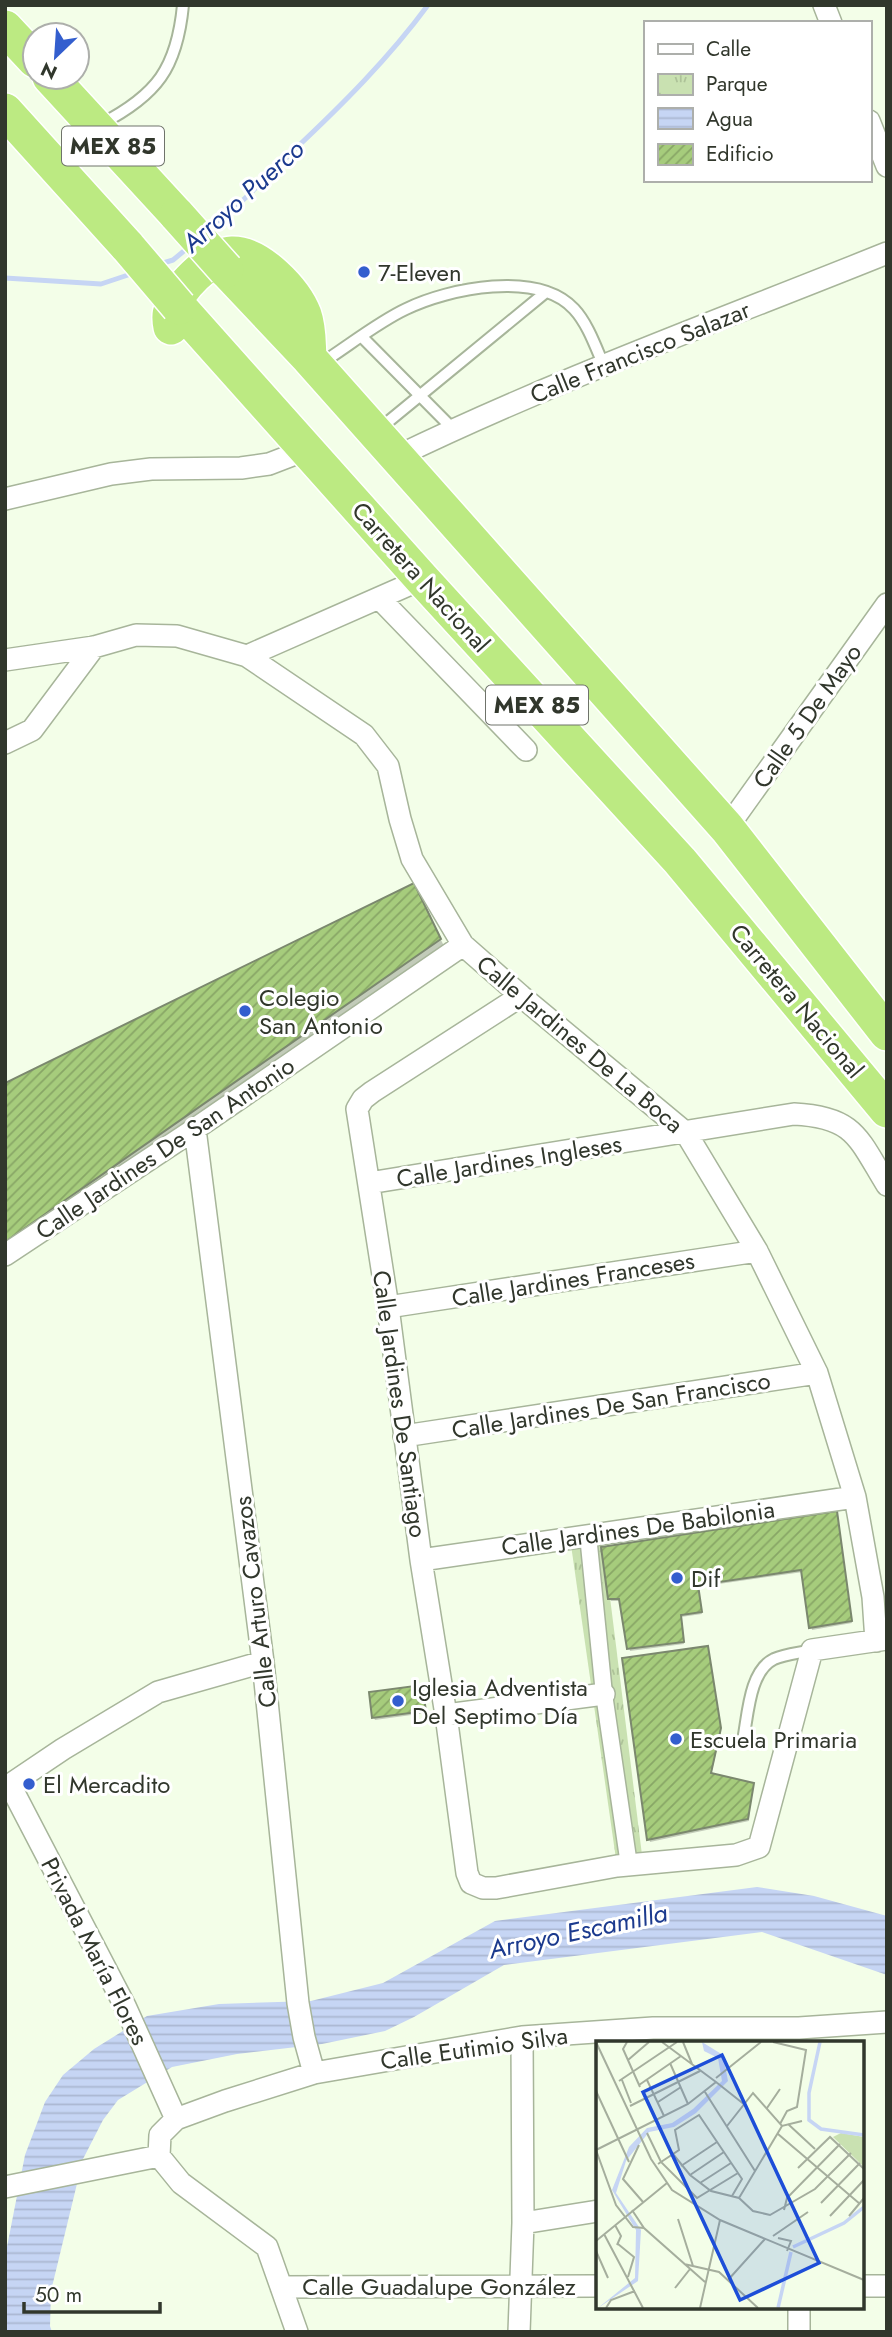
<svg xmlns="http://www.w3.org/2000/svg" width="892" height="2337" font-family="Jost,sans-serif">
<defs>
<pattern id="park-tufts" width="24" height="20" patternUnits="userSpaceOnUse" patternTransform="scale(1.75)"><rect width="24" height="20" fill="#c9e1b1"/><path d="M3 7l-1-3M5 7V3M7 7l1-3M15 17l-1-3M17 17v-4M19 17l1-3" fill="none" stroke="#adc298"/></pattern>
<pattern id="water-rules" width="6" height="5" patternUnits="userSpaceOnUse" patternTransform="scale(1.75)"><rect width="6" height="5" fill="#c6d5f4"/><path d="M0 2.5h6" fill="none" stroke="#abb7d1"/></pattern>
<pattern id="building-hatch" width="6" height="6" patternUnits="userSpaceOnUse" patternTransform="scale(1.75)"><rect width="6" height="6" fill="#a6cc7c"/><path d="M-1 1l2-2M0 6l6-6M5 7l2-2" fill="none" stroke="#88a666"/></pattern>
</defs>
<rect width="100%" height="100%" fill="#f3fee8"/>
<path fill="url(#park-tufts)" d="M602,1533L643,1863L617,1866L570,1538Z"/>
<path fill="url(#water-rules)" d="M757,1887L814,1896L887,1916V1975L762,1932L504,1965L414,2017L385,2031L322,2044L237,2054L172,2067L118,2100L103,2120L83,2159L51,2291L50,2326L52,2332H5V2257L25,2155L45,2102L63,2075L94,2049L147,2016L219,2004L311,2001L383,1983L495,1921Z"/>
<path fill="#0003" d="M420,898L447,952L5,1259V1085Z
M836,1513L852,1623L812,1630L803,1572L698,1587L702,1614L681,1617L684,1644L630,1651L621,1601H611L610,1599Z
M707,1648L721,1732L711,1775L752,1784L749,1821L650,1842L623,1660Z
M422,1689L426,1713L375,1720L374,1718Z"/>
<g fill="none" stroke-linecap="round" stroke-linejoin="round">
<path stroke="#c6d5f4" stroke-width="5" d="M208,231C239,206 266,178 294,150C342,105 389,58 428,5
M160,264L173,260L190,246
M5,278L101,284L134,273"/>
</g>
<path fill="url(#building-hatch)" stroke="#7b886e" stroke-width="2" d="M414,883L441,939L5,1242V1083Z
M837,1511L852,1621L809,1628L801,1570L698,1585L702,1612L681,1615L684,1642L627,1649L619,1599H608L601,1547Z
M708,1646L721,1728L711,1773L754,1783L748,1819L647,1840L622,1658Z
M422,1685L426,1711L372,1718L369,1692Z"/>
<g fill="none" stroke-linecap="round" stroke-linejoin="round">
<g stroke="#a7b59a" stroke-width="14">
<path id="service" d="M101,124C157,95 177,68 183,5
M362,337L453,429
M320,364C347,347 378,322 406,309C449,288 538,270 574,309C588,324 596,348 604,366
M378,430L546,292
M743,1740C748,1716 749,1671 774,1659C786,1654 800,1653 812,1650"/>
</g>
<g stroke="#a7b59a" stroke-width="19">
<path id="pedestrian" d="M588,1535L604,1694L629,1865"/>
</g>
<g stroke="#a7b59a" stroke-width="24">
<path id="minor" d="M824,5L831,23
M869,121L887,166
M396,457C555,380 723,319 887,253
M5,499L111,474L151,469L241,468L269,464L308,449
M380,599L526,750
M247,656L422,579
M5,660L94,647L136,635L177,636L247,656L364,735L388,766L400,819L412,859L463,945L521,996L686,1133L757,1251L817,1373L855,1497L873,1597L876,1641
M5,743L32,730L94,647
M727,828L887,604
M521,996L372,1092L363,1099L357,1109L388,1307L421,1560L446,1715L467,1873L471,1883L483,1888H496L617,1866L736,1855L759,1847L812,1650L887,1639
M195,1129L263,1662L298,2003L304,2037L314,2073
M369,1183L794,1114C855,1117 858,1138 887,1185
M5,1255L195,1129L463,945
M388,1307L757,1251
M404,1436L817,1373
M421,1560L855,1497
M446,1715L604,1694
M10,1785L125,2006L176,2119
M5,1788L63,1749L158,1692L263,1662
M5,2187L159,2156
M523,2223L598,2211
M862,2286H887
M281,2287L598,2286
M799,2307V2332
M297,2332L267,2247L181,2183L159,2156L160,2135L176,2119L225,2101L314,2073L522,2037L653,2028H799L887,2022
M519,2332L523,2223L522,2037"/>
</g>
<g stroke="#fff" stroke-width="38">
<path id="trunk" d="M5,28L35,60
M50,77L177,215
M5,111L128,247
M226,270L309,358L727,828L887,1033
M179,307L422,579L680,861L887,1110
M171,327C170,322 169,315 171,311C175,290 211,255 232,254C259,253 295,291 304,315C309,329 308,344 309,358"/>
</g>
<use href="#service" stroke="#fff" stroke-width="10"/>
<use href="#pedestrian" stroke="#fff" stroke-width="16"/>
<use href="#minor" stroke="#fff" stroke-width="21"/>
<use href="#trunk" stroke="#bcea82" stroke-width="35"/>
<g stroke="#fff" stroke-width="38" stroke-linecap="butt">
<path id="trunk-bridge" d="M177,215L226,270
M128,247L179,307"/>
</g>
<use href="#trunk-bridge" stroke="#bcea82" stroke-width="35"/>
</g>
<g fill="#335ece" stroke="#fff" stroke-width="2.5">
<circle cx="364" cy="272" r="7"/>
<circle cx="245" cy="1011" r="7"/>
<circle cx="677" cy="1578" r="7"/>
<circle cx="398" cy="1701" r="7"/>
<circle cx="676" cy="1739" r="7"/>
<circle cx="29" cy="1784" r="7"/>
</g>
<g text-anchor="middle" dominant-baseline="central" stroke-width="6" stroke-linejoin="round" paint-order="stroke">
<g fill="#fff" stroke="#6f736b" stroke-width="2">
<rect x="62" y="126.5" width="102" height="39" rx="5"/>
<rect x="486" y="685.5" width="102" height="39" rx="5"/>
</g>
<g font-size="23" font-weight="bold" fill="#31372c">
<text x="113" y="146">MEX 85</text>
<text x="537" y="705">MEX 85</text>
</g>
<g font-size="24" fill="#31372c" stroke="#fff" text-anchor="start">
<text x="378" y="272">7-Eleven</text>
<text x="259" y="997">Colegio<tspan x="259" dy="28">San Antonio</tspan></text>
<text x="691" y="1578">Dif</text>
<text x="412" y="1687">Iglesia Adventista<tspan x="412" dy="28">Del Septimo Día</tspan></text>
<text x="690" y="1739">Escuela Primaria</text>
<text x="43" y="1784">El Mercadito</text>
</g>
<g font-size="24" fill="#31372c" stroke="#fff">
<text transform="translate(640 352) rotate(-22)">Calle Francisco Salazar</text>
<text transform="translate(421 577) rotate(48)">Carretera Nacional</text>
<text transform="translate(807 716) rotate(-55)">Calle 5 De Mayo</text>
<text transform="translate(797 1001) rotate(50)">Carretera Nacional</text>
<text transform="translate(580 1044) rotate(40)">Calle Jardines De La Boca</text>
<text transform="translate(165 1148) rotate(-34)">Calle Jardines De San Antonio</text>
<text transform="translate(509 1161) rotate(-9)">Calle Jardines Ingleses</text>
<text transform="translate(573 1279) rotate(-9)">Calle Jardines Franceses</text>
<text transform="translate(400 1404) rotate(82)">Calle Jardines De Santiago</text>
<text transform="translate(611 1405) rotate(-9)">Calle Jardines De San Francisco</text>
<text transform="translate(638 1528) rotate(-8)">Calle Jardines De Babilonia</text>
<text transform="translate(255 1602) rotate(-97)">Calle Arturo Cavazos</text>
<text transform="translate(95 1951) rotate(63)">Privada María Flores</text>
<text transform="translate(474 2048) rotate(-8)">Calle Eutimio Silva</text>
<text x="439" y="2286">Calle Guadalupe González</text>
</g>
<g font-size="26" font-style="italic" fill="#1b3a8e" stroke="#fff">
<text transform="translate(243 196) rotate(-42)">Arroyo Puerco</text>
<text transform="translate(578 1931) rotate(-12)">Arroyo Escamilla</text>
</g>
</g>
<g transform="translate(596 2041)">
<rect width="268" height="268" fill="#f3fee8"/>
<path d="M245,92L268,96V126L237,96Z" fill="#c9e1b1"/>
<path d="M106,1L127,14L132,40L100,72L78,86L53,91L30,120L20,152L45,189L42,240L2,267L39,237L40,189L16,149L33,106L51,87L76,82L97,68L126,40L122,17L108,10Z" fill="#c6d5f4"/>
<path fill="none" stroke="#c6d5f4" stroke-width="3.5" d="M224,1L213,52V79L225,88L268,94M197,206L248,182L268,166M182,267L195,211"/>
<path fill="none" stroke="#a5ae9d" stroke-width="2" d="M0,1L55,118L76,149L124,179L268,239M31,1L27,8L44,46M87,1L96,23M177,1L210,9L201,66L191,70L184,83M32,19L53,1M74,22L92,63M120,37L165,1M26,39L35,62M51,39L68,75M23,40L81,1M120,41L149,64M43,44L85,15M0,50L33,121M109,51L159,130M62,61L85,46M34,65L104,30M171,67L184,48M192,83L219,108M131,85L157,52L186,85L206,80M51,92L65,121L101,157L142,132M182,93L264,163M43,104L27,138L47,161M0,109L92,63L120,41L66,1M0,109L20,164L37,186L48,187M77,113L94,134L115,150L143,157L157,170L174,174L219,148L255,112M62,123L83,109L79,89L103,74L146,138L136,155M85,125L121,101M202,127L234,96L268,128M94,134L128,111M104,142L135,122M143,157L186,85M225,162L264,122M36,169L48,187L109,241M188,169L191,157L244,103M234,175L268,139M253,175L268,157M82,178L97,225M19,184L25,195L21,204M8,193L47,267M177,195L212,171M182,197L195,200L191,210M0,200L71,142M22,203L38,216L32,236M0,210L12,237M88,223L123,231L162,267M132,239L169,198M79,247L94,228M10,267L15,259L39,250M104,267L124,179"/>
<path fill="#1d4ed8" fill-opacity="0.15" stroke="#1d4ed8" stroke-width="3.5" d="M126,14L223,222L144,259L47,51Z"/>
<rect width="268" height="268" fill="none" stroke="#31372c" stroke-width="3.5"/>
</g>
<rect width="892" height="2337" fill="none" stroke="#31372c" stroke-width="14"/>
<rect x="644" y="21" width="228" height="161" fill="#ffffff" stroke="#adafab" stroke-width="2"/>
<rect x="658" y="44" width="35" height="10" fill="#ffffff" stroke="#adafab" stroke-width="2"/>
<text x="706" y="56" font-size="21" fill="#31372c">Calle</text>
<rect x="658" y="74" width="35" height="21" fill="url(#park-tufts)" stroke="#adafab" stroke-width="2"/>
<text x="706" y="91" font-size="21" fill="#31372c">Parque</text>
<rect x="658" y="108" width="35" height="21" fill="url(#water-rules)" stroke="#adafab" stroke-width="2"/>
<text x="706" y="126" font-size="21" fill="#31372c">Agua</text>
<rect x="658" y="144" width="35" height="21" fill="url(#building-hatch)" stroke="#adafab" stroke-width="2"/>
<text x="706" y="161" font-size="21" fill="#31372c">Edificio</text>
<g transform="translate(56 56) rotate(205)"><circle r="33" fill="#ffffff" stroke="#adafab" stroke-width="2"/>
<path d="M0-5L12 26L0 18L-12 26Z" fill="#335ece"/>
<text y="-10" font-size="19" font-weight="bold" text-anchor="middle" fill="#31372c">N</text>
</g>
<path d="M24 2302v10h136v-10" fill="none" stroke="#31372c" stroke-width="3.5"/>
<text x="35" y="2302" font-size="21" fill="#31372c" stroke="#ffffff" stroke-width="5" paint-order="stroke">50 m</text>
</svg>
